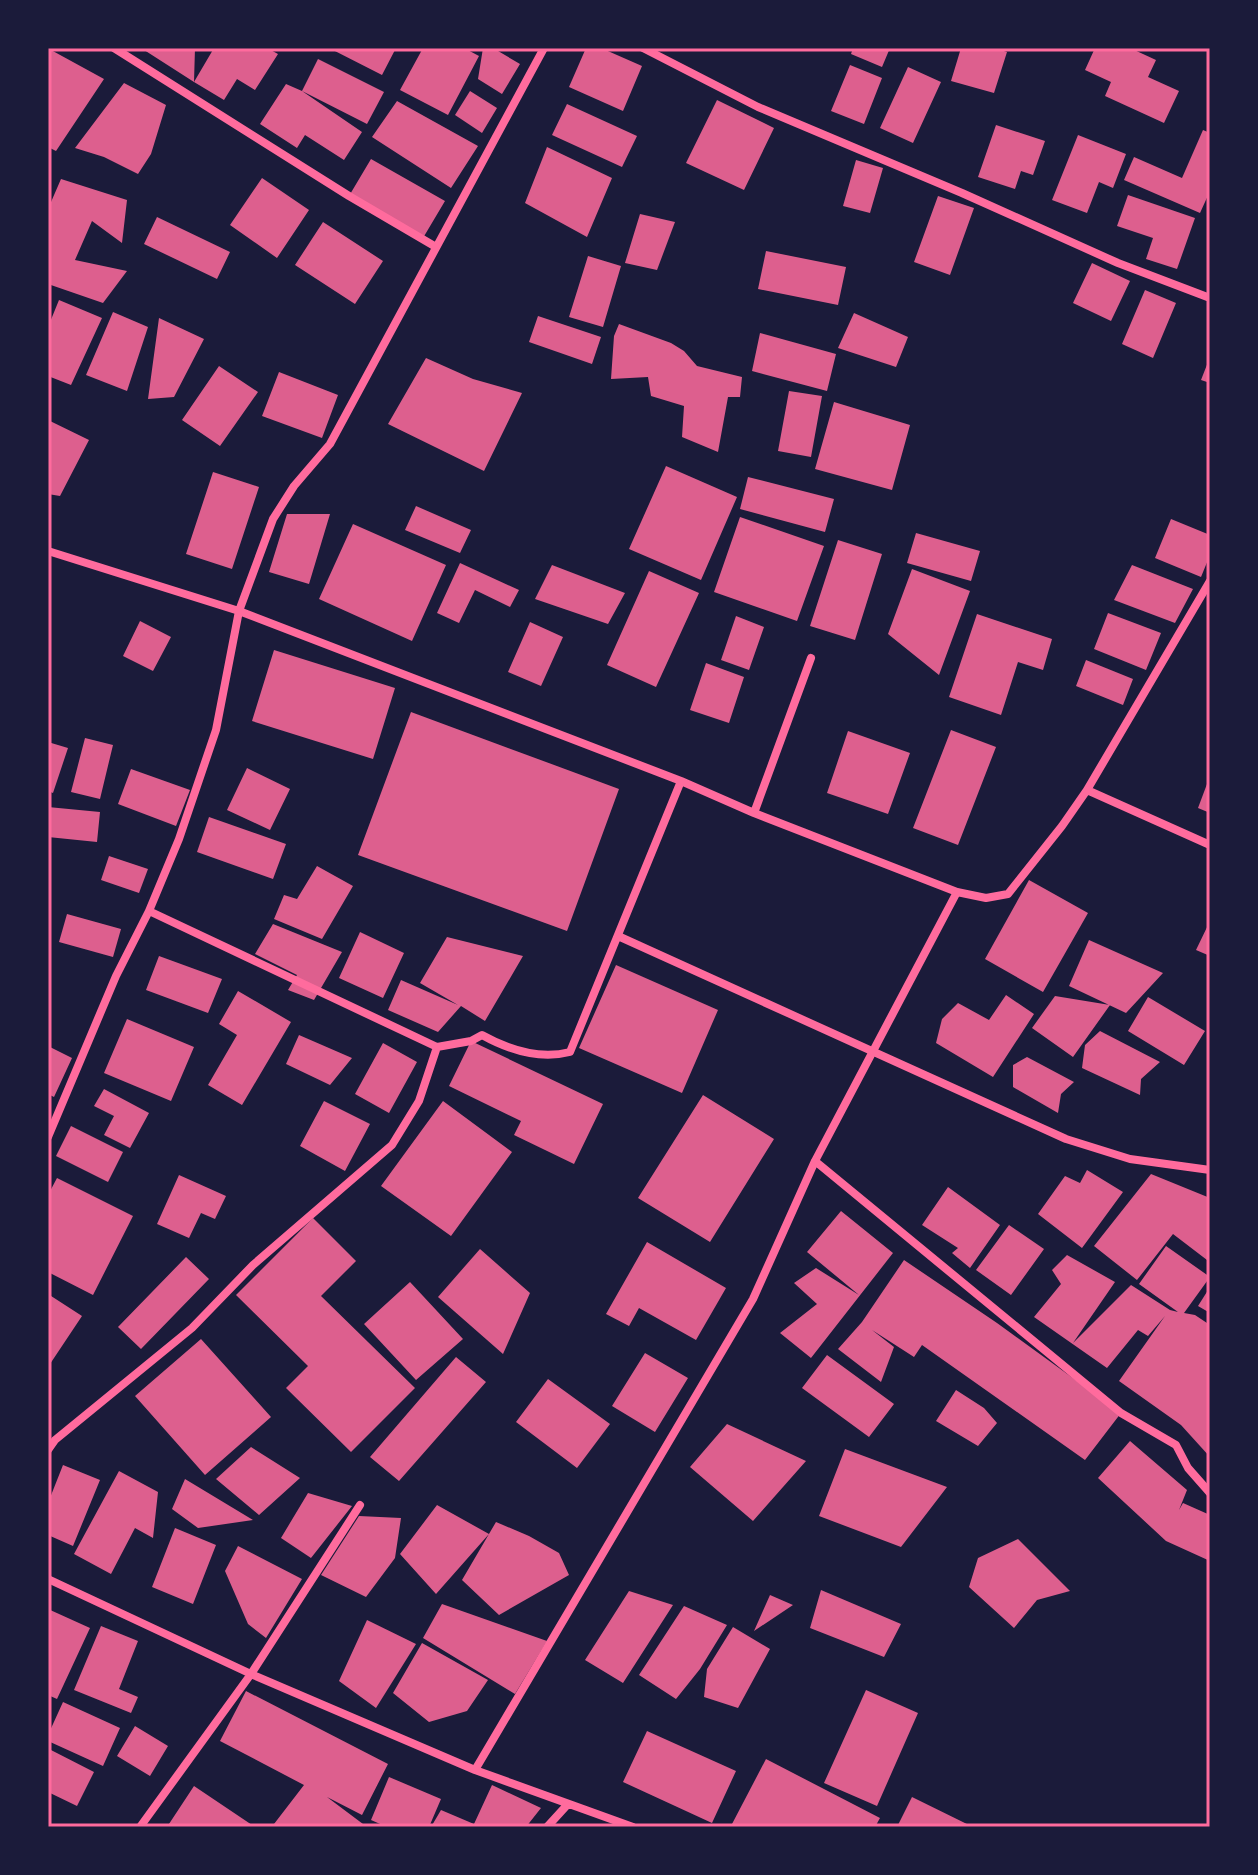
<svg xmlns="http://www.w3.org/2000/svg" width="1258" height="1875" font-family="'IBM Plex Sans',sans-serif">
<rect width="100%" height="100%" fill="#1b1b3a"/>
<path fill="#dd5f8e" d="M141,48H195L194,82L214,48H267L278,54L255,90L237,79L224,100L194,82Z
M329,48H396L382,75Z
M423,48H464L479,56L448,115L400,90Z
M483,48H493L520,64L502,94L478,79Z
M586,48H601L642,66L623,111L569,87Z
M853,48H890L882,67L851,54Z
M961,48H995L1007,52L994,93L951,81Z
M1095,48H1130L1156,60L1148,77L1179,91L1164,123L1105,96L1111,82L1085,70Z
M51,50L104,79L56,151L48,147V56Z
M318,59L384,92L367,124L302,91Z
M850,65L882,78L864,124L831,111Z
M908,67L941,82L913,143L880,128Z
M124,83L166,105L151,154L138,174L104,157L75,148Z
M286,84L302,91L362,132L344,160L305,135L297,148L260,124Z
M470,91L497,108L482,133L455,115Z
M717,100L774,128L744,190L686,163Z
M397,101L478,146L451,188L372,137Z
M567,104L637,136L622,167L552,135Z
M996,125L1045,141L1033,175L1021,171L1015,189L978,177Z
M1203,130L1210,133V191L1200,213L1124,180L1134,157L1182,178Z
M1078,135L1126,154L1113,188L1099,182L1087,213L1052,200Z
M547,147L612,178L587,237L525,203Z
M371,159L445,201L423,238L349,196Z
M856,160L883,168L870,213L843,206Z
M262,178L309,210L277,258L230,225Z
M61,179L127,200L122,243L92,221L75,260L127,271L103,303L48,284V209Z
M1128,195L1195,218L1177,269L1146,259L1153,238L1117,226Z
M938,196L974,208L950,275L914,262Z
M640,214L675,222L657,270L625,263Z
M157,217L230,252L217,279L144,244Z
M323,222L383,261L355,304L295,265Z
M766,251L846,267L838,305L758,289Z
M588,256L621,266L603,327L569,317Z
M1092,263L1130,281L1111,321L1073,303Z
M1145,290L1176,303L1153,358L1122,344Z
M59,300L102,318L71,385L48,376V327Z
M113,312L148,327L127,391L86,375Z
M854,313L908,337L896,367L838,348Z
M538,316L601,337L592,364L529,342Z
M159,318L204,339L174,397L148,399Z
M619,324L671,343L684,351L697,366L742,377L740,397H728L718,452L682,437L684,406L651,396L648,377L611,379L614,336Z
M760,333L836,354L827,391L752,371Z
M1210,357V383L1201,380Z
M426,358L473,379L522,393L484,471L388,424Z
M219,366L258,392L220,446L182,420Z
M279,372L338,395L322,438L262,416Z
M789,391L822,396L811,457L778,451Z
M834,402L910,425L892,490L815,469Z
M48,420L89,440L60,496L48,494Z
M666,466L737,497L701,580L629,549Z
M213,472L259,487L232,569L186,554Z
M748,477L834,499L825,532L740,509Z
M416,506L471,530L460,553L405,530Z
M287,514H330L309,584L269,572Z
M740,517L824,546L797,621L714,592Z
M1171,519L1210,535V555L1201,577L1155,558Z
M353,524L446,565L412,641L319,599Z
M916,533L980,551L971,581L907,563Z
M838,540L882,554L855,640L810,626Z
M460,563L519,590L510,607L475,590L459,623L437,613Z
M552,565L625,593L608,624L535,599Z
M1132,565L1193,589L1175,623L1114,600Z
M912,569L970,591L939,675L888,634Z
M649,571L699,593L656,687L607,665Z
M1108,613L1161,633L1146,670L1094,649Z
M977,614L1052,639L1043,670L1018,662L1001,715L949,697Z
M736,616L764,627L749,670L721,660Z
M140,621L171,637L153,671L123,656Z
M530,622L563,637L541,686L508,672Z
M274,650L395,688L373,759L252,721Z
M1086,660L1133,679L1123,705L1076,686Z
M706,663L744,677L729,723L690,710Z
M411,712L619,789L567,931L358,855Z
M951,730L996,747L958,845L913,828Z
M848,731L910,753L888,814L827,793Z
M85,738L113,745L100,799L71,792Z
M48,742L68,748L53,793L48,791Z
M247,768L290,789L270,830L227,810Z
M131,769L190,790L176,826L118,804Z
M1210,776V813L1198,808Z
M48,807L100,812L97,842L48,837Z
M209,817L286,844L273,879L197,852Z
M109,856L148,869L139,893L101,880Z
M317,866L353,886L322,939L274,919L284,895L297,899Z
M1029,880L1088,913L1043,992L985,959Z
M67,914L121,929L113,957L59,942Z
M1210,921V956L1196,950Z
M273,924L342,952L314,1000L288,990L297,975L255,954Z
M360,932L404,953L383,998L339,978Z
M447,937L523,956L485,1021L461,1006L438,1032L388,1010L401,980L458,1005L420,983Z
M1089,940L1163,973L1126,1013L1069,986Z
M159,956L222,979L208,1013L146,990Z
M616,965L718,1010L682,1093L579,1048Z
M238,991L291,1022L242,1105L208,1085L237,1035L219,1024Z
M1006,995L1034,1014L993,1077L936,1043L942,1019L958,1003L989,1020Z
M1055,996L1110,1005L1073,1057L1032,1028Z
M1148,997L1205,1031L1184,1065L1128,1031Z
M127,1019L194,1047L171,1101L104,1073Z
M1100,1031L1160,1062L1141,1079L1140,1095L1082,1068L1085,1045Z
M299,1035L352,1058L330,1085L286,1064Z
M471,1041L603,1104L574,1164L514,1135L521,1121L449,1086Z
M383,1043L417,1062L389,1113L355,1094Z
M48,1046L72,1058L54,1097L48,1094Z
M1027,1057L1074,1082L1061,1094L1058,1113L1013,1087V1065Z
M104,1089L149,1113L130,1148L104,1135L114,1116L94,1106Z
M703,1095L774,1139L710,1242L638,1198Z
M324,1101L370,1124L345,1171L300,1146Z
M443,1101L512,1152L451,1236L381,1186Z
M71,1126L123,1152L108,1182L56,1156Z
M1087,1170L1123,1192L1082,1248L1038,1214L1065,1176L1080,1183Z
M1151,1174L1210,1198V1256L1207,1260L1173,1234L1137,1280L1094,1246Z
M179,1175L226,1196L215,1219L201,1213L189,1238L157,1224Z
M57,1178L133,1216L93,1295L48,1272V1195Z
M948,1187L1000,1225L970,1268L952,1253L958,1248L922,1225Z
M841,1211L893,1253L811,1358L780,1333L817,1304L794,1283L816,1268L859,1295L807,1252Z
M313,1218L356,1261L321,1296L415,1388L351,1452L286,1388L308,1366L236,1295Z
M1009,1225L1044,1249L1011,1295L976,1270Z
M647,1242L726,1288L696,1340L639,1308L629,1326L606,1314Z
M1166,1246L1210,1277L1184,1313L1195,1315L1210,1325V1457L1181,1425L1119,1381L1165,1316L1148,1336L1138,1330L1107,1368L1034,1317L1061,1284L1052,1270L1067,1255L1115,1282L1073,1343L1131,1285L1170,1310L1178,1312L1139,1284Z
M480,1249L530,1293L503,1354L438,1297Z
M186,1257L209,1279L141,1349L118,1327Z
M904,1260L997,1323L1121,1413L1085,1460L922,1345L914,1357L872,1330L894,1347L881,1382L838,1349L862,1322Z
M410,1282L463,1339L416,1380L364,1324Z
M1210,1287V1313L1198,1306Z
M48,1294L82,1316L48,1367Z
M201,1339L271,1417L205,1475L135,1396Z
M645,1353L688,1378L655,1432L612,1406Z
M827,1355L894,1404L869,1437L802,1388Z
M456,1357L486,1382L399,1481L370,1457Z
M548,1379L610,1424L577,1468L516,1422Z
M956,1390L984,1408L997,1423L978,1446L936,1421Z
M727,1424L806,1461L753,1521L690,1467Z
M1130,1441L1187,1490L1179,1510L1183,1503L1210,1515V1561L1166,1541L1098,1478Z
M251,1447L300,1478L259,1515L216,1479Z
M845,1449L947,1487L901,1547L819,1516Z
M63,1465L100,1480L73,1546L48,1535V1503Z
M119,1471L158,1492L153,1538L135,1528L111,1574L74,1554Z
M185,1479L253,1520L198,1528L172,1509Z
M308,1493L352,1506L311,1558L281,1538Z
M437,1505L489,1534L436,1594L400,1554Z
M359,1516L401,1518L395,1558L366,1597L321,1575Z
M496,1522L529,1536L559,1553L569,1575L499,1615L462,1580Z
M175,1528L216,1545L193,1604L152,1587Z
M1018,1539L1070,1591L1037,1600L1014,1628L969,1587L978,1558Z
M238,1546L302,1579L266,1638L248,1624L225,1571Z
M821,1590L901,1624L884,1657L810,1628Z
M629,1591L673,1605L623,1683L585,1660Z
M770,1595L793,1605L754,1631Z
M442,1604L547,1641L515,1694L423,1638Z
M684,1606L727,1625L700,1669L676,1699L639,1675Z
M48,1609L90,1628L57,1699L48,1695Z
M367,1620L416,1644L376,1708L339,1681Z
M101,1626L138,1641L119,1689L138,1697L131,1713L74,1690Z
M733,1627L770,1649L738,1708L704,1697L707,1669Z
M422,1643L488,1680L467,1711L429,1722L393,1693Z
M866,1690L918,1713L877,1806L824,1783Z
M246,1691L388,1764L362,1815L327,1797L367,1827H278L274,1824L304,1785L220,1741Z
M63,1702L120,1728L103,1766L48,1741V1735Z
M135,1726L168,1746L150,1776L117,1756Z
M647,1731L736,1771L712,1823L623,1782Z
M49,1749L94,1772L77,1806L48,1792Z
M766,1759L880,1818L875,1827H738L732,1824Z
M389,1777L441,1799L429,1827H387L371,1820Z
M492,1785L541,1808L526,1827H431L441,1810L474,1824Z
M194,1786L255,1827H167Z
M912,1797L973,1827H897Z"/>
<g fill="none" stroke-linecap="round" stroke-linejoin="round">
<path stroke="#ff6b9d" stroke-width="8" d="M114,48L349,196L436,247
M643,48L758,107L962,193L1118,263L1210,298
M48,551L239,611L681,781L754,813L957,892L986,898L1008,894L1062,826L1087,790L1210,581
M1087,790L1210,845
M754,813L811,658
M149,911L437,1047
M618,936L1066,1139L1130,1159L1210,1170
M48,1137L116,976L149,911L179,839L216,730L239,611L273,519L294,486L330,444L544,48
M815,1161L1121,1413L1176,1445L1188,1468L1210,1493
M48,1450L55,1440L192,1328L253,1265L392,1145L419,1101L437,1047L471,1041L482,1035C509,1050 539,1060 570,1052L681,781
M48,1579L251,1674L475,1770L633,1827
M475,1770L753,1299L815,1161L957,892
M140,1827L251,1674L360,1505
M547,1827L568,1804"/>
</g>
<rect width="1258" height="1875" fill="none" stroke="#1b1b3a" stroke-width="100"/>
<rect x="50" y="50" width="1158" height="1775" fill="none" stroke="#ff6b9d" stroke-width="3"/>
</svg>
